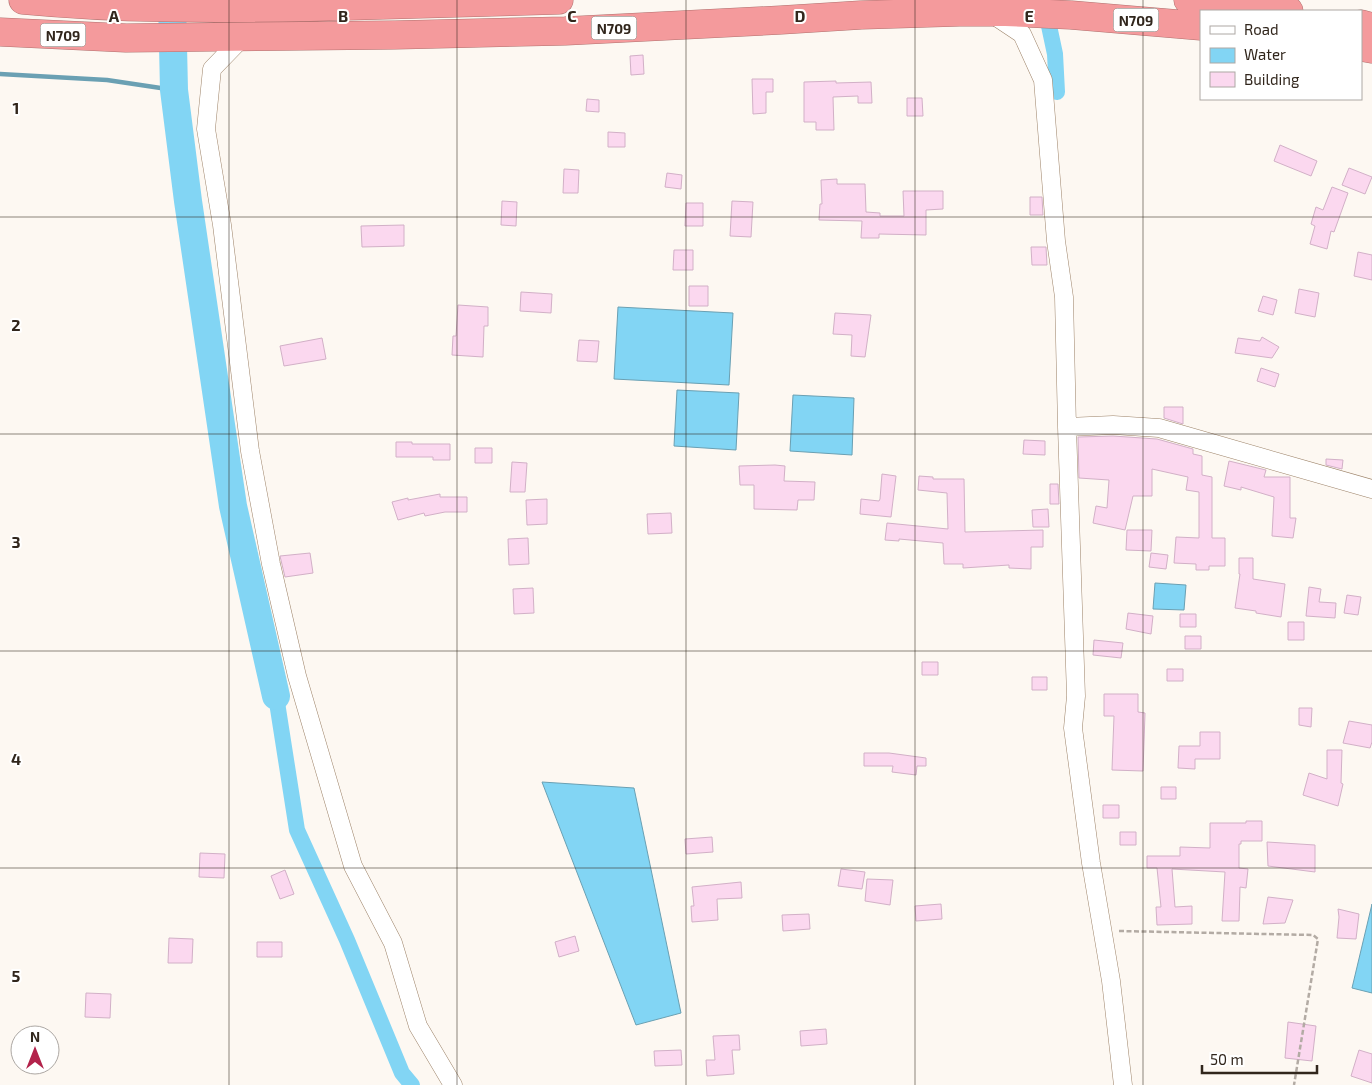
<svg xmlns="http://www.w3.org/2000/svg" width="1372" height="1085" font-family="'Exo 2',sans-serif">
<rect width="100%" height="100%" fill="#fdf8f2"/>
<path fill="#82d5f4" stroke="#6aa0b3" d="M618,307L733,313L729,385L614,379Z
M677,390L739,393L736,450L674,446Z
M793,395L854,398L852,455L790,451Z
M1155,583L1186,585L1184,610L1153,609Z
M542,782L634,788L681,1013L636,1025Z
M1372,904V993L1352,988Z"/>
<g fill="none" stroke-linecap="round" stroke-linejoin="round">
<path stroke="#6aa0b3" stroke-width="4.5" d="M0,74L107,80L174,90"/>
<path stroke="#82d5f4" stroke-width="16" d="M1045,7L1055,54L1057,92
M276,696L297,830L347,940L402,1073L412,1085"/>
<path stroke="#82d5f4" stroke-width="28" d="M172,0L174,90L188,201L233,506L276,696"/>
</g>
<path fill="#fbd8ef" stroke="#d2b0c7" d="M643,55L644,74L631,75L630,56Z
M752,79H773V92H766V113L753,114Z
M836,81V83L871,82L872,103H858V96L833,97L834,130H816V122H804V82Z
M907,98H922L923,116H907Z
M587,99L599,100V112L586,111Z
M608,132L625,133V147H608Z
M1280,145L1317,161L1311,176L1274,161Z
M1349,168L1372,177L1365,194L1342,185Z
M564,169L579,170L578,193H563Z
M667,173L682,175L681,189L665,187Z
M837,179V184H865L866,212L880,213V216H904L903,191H943V209L926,210V235L879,234V238H861L862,221L819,220L820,204H822L821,180Z
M1332,187L1348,193L1334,232L1331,231L1327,249L1310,244L1315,226L1311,224L1316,207L1323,210Z
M1030,197H1042L1043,215H1030Z
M502,201L517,202L516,226L501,225Z
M732,201L753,202L751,237L730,236Z
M686,203H703V226H685Z
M404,225V246L362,247L361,226Z
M1031,247H1046L1047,265H1032Z
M674,250H693V270H673Z
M1358,252L1372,255V280L1354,276Z
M689,286H708V306H689Z
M1299,289L1319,293L1315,317L1295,313Z
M521,292L552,294L551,313L520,311Z
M1263,296L1277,300L1273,315L1258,311Z
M458,305L488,307V326H484L483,357L452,355L453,336H456Z
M835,313L871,315L865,357L851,356L852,335L833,334Z
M1262,337L1279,347L1272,358L1235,353L1238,338L1260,341Z
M322,338L326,359L284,366L280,346Z
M579,340L599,341L597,362L577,361Z
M1261,368L1279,374L1275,387L1257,381Z
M1164,407H1183V424L1164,418Z
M1113,436L1157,439L1193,449V454L1202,456V475L1212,477V538H1225V566H1209V570H1196V564L1174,563L1176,537L1199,538V492L1186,490L1188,477L1152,469V496H1133L1125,530L1093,523L1096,506L1107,508L1109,480L1079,478L1078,437Z
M1024,440L1045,441V455L1023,454Z
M396,442H412V444H450V460H433V457H396Z
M475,448H492V463H475Z
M1326,459L1343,460L1342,469L1326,465Z
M1229,461L1266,470L1264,477H1290V518H1296L1293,538L1272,536L1274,497L1241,487V490L1224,486Z
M512,462L527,463L525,492H510Z
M775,465L785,466L784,481L815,482L814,500H798L797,510L754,509V485H740L739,466Z
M882,474L896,476L891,517L860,514L861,499L879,501L880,499Z
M919,476L933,477V479H964L965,532L1043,530V547H1031V569L1009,568V565L963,568V564H944L943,543L899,539V541L885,540L887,523L948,529L947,493L918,490Z
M1050,484H1058L1059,504H1050Z
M440,494V497H467V512H445L425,516L424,513L398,520L392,502L408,498V500Z
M547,499V524L527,525L526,500Z
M1048,509L1049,527H1033L1032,510Z
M671,513L672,533L648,534L647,514Z
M1127,530H1152L1151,551L1126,550Z
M528,538L529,564L509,565L508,539Z
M310,553L313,573L285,577L280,556Z
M1151,553L1168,555L1166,569L1149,567Z
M1239,558H1253V579L1285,584L1281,617L1256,613V611L1235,608L1240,574H1239Z
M1309,587L1321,589L1319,602L1336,603L1335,618L1306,616Z
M533,588L534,613L514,614L513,589Z
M1347,595L1361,597L1358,615L1344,613Z
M1128,613L1153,616L1151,634L1126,629Z
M1180,614H1196V627H1180Z
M1288,622H1304V640H1288Z
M1185,636H1201V649H1185Z
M1094,640L1123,643L1121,658L1093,655Z
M922,662H938V675H922Z
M1167,669H1183V681H1167Z
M1032,677H1047V690H1032Z
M1104,694H1138V712L1145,713L1143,771L1112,770L1114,716H1104Z
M1299,708H1312L1311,727L1299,725Z
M1349,721L1372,725V742L1370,748L1343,743Z
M1200,732H1220V759H1195V769L1178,768L1179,746H1200Z
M1327,750H1342L1341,783L1343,784L1338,806L1303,795L1309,773L1327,779Z
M864,753H889L926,758V766H917L916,775L892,772L893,766H864Z
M1161,787H1176V799H1161Z
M1103,805H1119V818H1103Z
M1246,821H1262V841H1241V844H1239V868L1248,869L1246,888L1240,887L1239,921H1222L1225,872L1172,869L1175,907L1192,906V924L1157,925L1156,907H1161L1157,868H1147V856H1180V847L1210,848V823H1246Z
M1120,832H1136V845H1120Z
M712,837L713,852L686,854L685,839Z
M1267,842L1315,845V872L1268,866Z
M200,853L225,854L224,878L199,877Z
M841,869L865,872L862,889L838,886Z
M285,870L294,894L280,899L271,876Z
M867,879L893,880L890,905L865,901Z
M741,882L742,898L717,899L718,920L692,922L691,906H694L692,887Z
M1268,897L1293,900L1285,923L1263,924Z
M941,904L942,919L916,921L915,906Z
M1338,909L1359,914L1356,939L1337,938L1339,917Z
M809,914L810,929L783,931L782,915Z
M575,936L579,951L559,957L555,942Z
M169,938L193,939L192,963H168Z
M257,942H282V957H257Z
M86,993L111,994L110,1018L85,1017Z
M1288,1022L1316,1026L1312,1061L1285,1058Z
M826,1029L827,1044L801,1046L800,1031Z
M739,1035L740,1050H732L734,1074L707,1076L706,1060H715L713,1036Z
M681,1050L682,1065L655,1066L654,1051Z
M1359,1050L1372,1054V1083L1351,1076Z"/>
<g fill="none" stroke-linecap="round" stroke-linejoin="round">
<g stroke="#9d8369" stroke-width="19">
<path id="street" d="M992,14L1022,34L1043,80L1056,241L1064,297L1067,427L1076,696L1073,728L1091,863L1111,981L1123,1085
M243,37L212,69L206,129L222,225L250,451L271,564L297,676L353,866L393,943L418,1026L453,1085
M1067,427L1113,425L1159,428L1372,489"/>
</g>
<g stroke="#b0716f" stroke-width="29">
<path id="highway" d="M23,0C118,9 214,9 310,7C393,5 476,3 559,0
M1188,0L1289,11
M1361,24L1372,27
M0,32L126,38L395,35L565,31L781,20L861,15L959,12H1006L1071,15L1201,26
M1361,47L1372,49"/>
</g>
<path stroke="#b3aba4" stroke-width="2.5" stroke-dasharray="5 2.5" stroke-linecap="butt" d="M1119,931L1313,935L1318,939L1294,1085"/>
<use href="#street" stroke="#fff" stroke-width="18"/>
<use href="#highway" stroke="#f49a9c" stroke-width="28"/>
</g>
<path fill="none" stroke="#31261c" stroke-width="1" stroke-opacity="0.55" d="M229,0V1085M457,0V1085M686,0V1085M915,0V1085M1143,0V1085M0,217H1372M0,434H1372M0,651H1372M0,868H1372"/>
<g text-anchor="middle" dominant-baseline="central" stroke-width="4" stroke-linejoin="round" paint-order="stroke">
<g fill="#fff" stroke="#6f6760" stroke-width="1">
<rect x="1113.5" y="8.5" width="45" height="23" rx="4"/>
<rect x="591.5" y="16.5" width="45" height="23" rx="4"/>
<rect x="40.5" y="23.5" width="45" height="23" rx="4"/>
</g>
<g font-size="14" font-weight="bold" fill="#31261c">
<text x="1136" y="20">N709</text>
<text x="614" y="28">N709</text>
<text x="63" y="35">N709</text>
</g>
</g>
<g font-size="16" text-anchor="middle" font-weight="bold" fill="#31261c" stroke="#fff" stroke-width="4" stroke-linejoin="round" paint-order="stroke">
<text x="114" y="22">A</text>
<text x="343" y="22">B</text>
<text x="572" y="22">C</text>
<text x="800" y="22">D</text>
<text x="1029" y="22">E</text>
<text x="16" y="114">1</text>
<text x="16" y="331">2</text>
<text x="16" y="548">3</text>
<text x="16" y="765">4</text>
<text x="16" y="982">5</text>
</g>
<rect x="1200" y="10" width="162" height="90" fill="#ffffff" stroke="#ada8a4"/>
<rect x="1210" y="26" width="25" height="8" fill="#ffffff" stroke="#ada8a4"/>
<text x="1244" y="35" font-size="15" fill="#31261c">Road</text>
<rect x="1210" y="48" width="25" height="15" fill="#82d5f4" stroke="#ada8a4"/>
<text x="1244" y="60" font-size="15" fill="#31261c">Water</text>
<rect x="1210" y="72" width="25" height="15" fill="#fbd8ef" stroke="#ada8a4"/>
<text x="1244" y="85" font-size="15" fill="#31261c">Building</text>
<g transform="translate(35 1050)"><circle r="24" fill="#ffffff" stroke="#ada8a4"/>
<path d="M0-4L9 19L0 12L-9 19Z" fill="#b3224b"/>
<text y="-8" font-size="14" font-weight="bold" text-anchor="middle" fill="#31261c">N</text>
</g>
<path d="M1202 1065v8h115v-8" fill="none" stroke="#31261c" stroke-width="2.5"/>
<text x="1210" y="1065" font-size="15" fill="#31261c" stroke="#ffffff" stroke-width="4" paint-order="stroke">50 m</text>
</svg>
